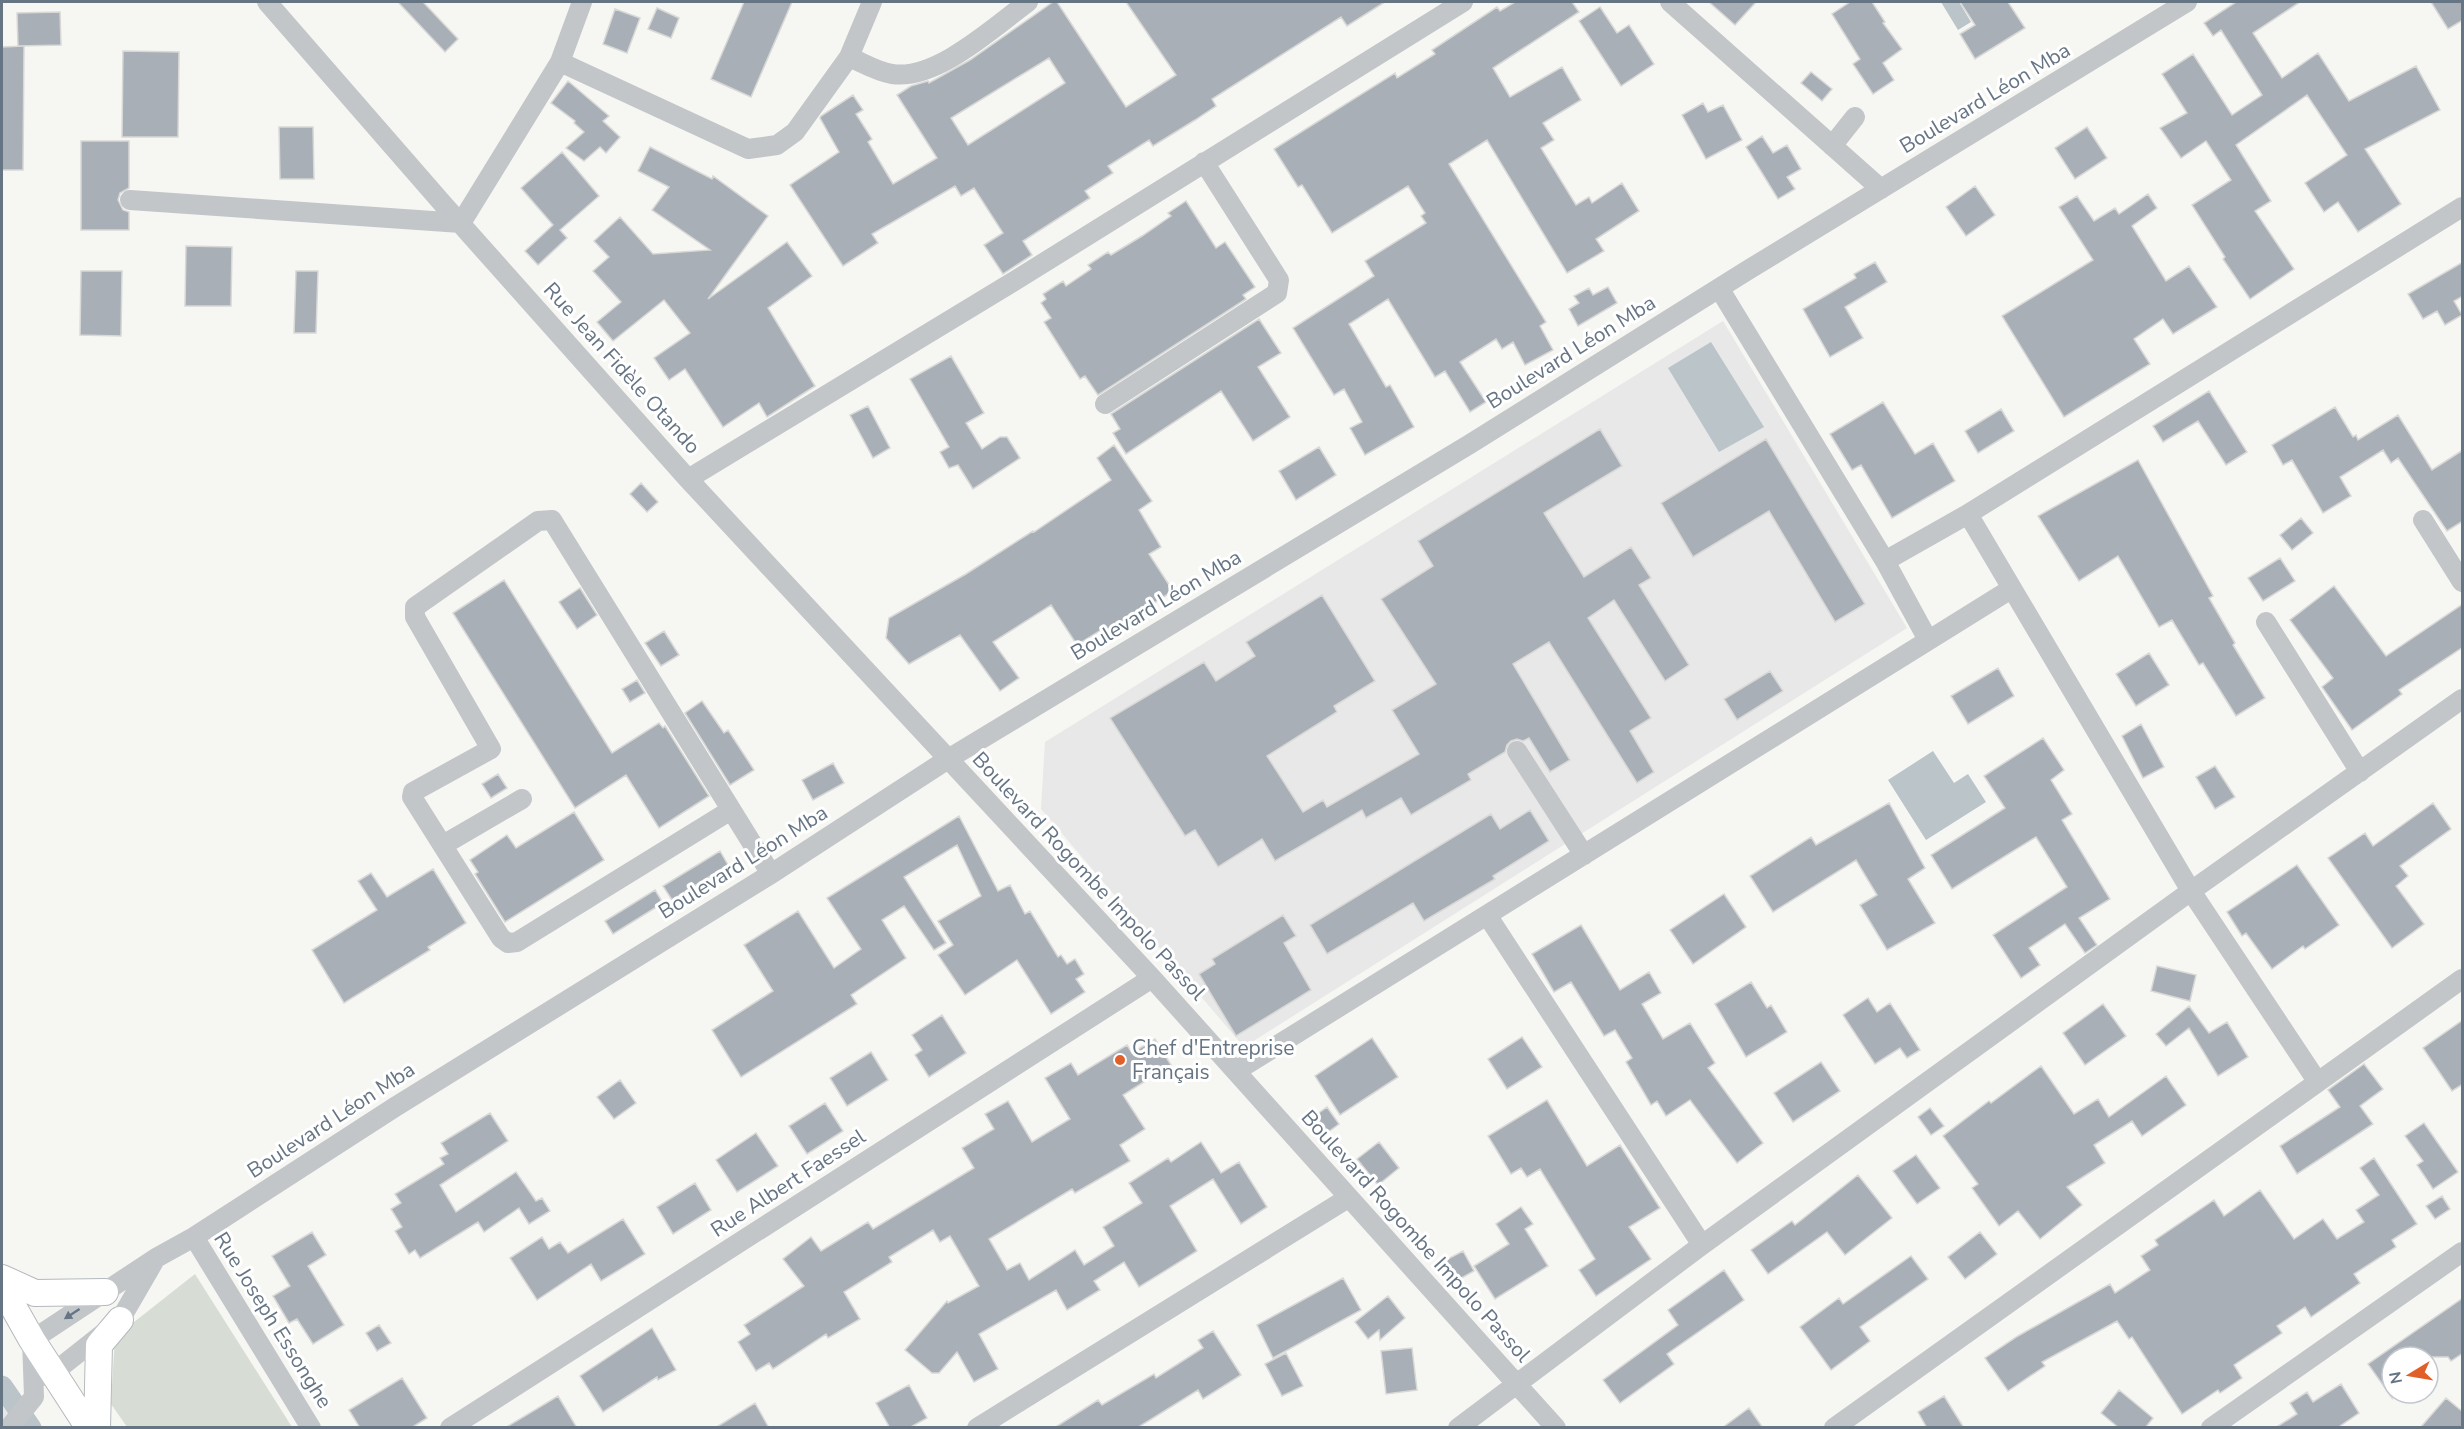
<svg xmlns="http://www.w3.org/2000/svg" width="2464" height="1429" font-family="'Nunito Sans',sans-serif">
<rect width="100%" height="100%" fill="#f6f7f3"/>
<path fill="#e7e8e7" d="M1723,321L1907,628L1244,1047L1041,809L1045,742Z
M2,1382L36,1427H2Z"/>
<path fill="#d7ddd4" d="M195,1274L292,1427H127L111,1404L115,1337Z"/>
<path fill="#bac4c9" d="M1941,2H1959L1971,22L1958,30Z
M1711,342L1764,427L1719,452L1668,368Z
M1933,751L1954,783L1968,774L1986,802L1926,840L1888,780Z"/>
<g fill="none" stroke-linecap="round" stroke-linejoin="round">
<path stroke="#bac4c9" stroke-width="21" d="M2,1386L31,1428"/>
</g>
<path fill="#a8afb6" stroke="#d8d8d6" stroke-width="1.5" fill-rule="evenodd" d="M398,2H423L458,39L445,52Z
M744,2H792L751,97L711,79Z
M1053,2H1057L1126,107L1176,75L1126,2H1385L1347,26L1341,17L1212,99L1216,106L1195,120L1153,146L1149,140L1108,166L1113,173L1085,191L1090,198L1023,241L1032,255L1003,274L984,245L1003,233L974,188L961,196L955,186L872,234L878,243L843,266L790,185L839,152L820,118L821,116L853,95L863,110L856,114L872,139L868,142L893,184L937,158L897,95L911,86L928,81L929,83L970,60ZM1049,58L1065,83L968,145L951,118Z
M1515,2H1572L1579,12L1493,68L1510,97L1562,67L1581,100L1543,123L1554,140L1541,148L1576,205L1589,197L1592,203L1622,183L1639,211L1596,239L1604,251L1567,273L1487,140L1449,164L1546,322L1540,326L1553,350L1525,365L1513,342L1502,349L1496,339L1460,362L1486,402L1470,412L1445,371L1435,377L1388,299L1349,324L1386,387L1390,385L1414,427L1365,455L1350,428L1362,422L1344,389L1334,395L1293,328L1374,276L1365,261L1426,223L1421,216L1425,213L1408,186L1332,233L1302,185L1298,187L1274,149L1395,73L1397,78L1435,54L1432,50L1497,7L1500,11Z
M1709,2H1756L1735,25Z
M1850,2H1872L1885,22L1883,23L1902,49L1883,63L1894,80L1873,94L1853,64L1860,59L1832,14Z
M1960,2H2008L2025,28L1975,59L1960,34L1975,25Z
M2236,2H2300L2253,33L2282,78L2318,53L2349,101L2416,66L2440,110L2365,149L2401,204L2358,232L2338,202L2324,212L2305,183L2347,155L2307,95L2236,145L2271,201L2255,211L2294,269L2250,299L2223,259L2225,257L2192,205L2231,180L2206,141L2181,158L2160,128L2187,113L2162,74L2193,54L2232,115L2262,95L2221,30L2213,36L2204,23Z
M2431,2H2463V20L2448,29Z
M1600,7L1617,33L1629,25L1654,64L1621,86L1579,21Z
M657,8L679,18L671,38L648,29Z
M615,9L640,18L627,53L603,44Z
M60,12L61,45L18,46L17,13Z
M24,46L23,170H2V47Z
M123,51L179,52L178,137H122Z
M1811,72L1832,89L1822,101L1801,83Z
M568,81L609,116L603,121L620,137L606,153L600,147L584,161L566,148L584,132L574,123L575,121L551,103Z
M1703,103L1708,112L1723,105L1742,140L1706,159L1682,115Z
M279,127H313L314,179H280Z
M2087,127L2107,158L2075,179L2055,148Z
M1762,136L1773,153L1787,145L1801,169L1787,177L1795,189L1778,199L1746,147Z
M81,141H129V188L120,193L118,200L123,210L129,212V230H81Z
M650,147L712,179L713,176L768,216L708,299L787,242L812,276L768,308L815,386L767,417L759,403L723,427L685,369L669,380L654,358L690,333L664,300L613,341L597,322L621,302L593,271L609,257L594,241L620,217L653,254L710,250L652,210L669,187L638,171Z
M562,152L599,196L560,230L567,238L538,265L525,251L553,225L521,188Z
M1975,186L1995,215L1966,236L1946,207Z
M2148,194L2157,208L2132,226L2166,281L2189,266L2217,307L2173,334L2163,319L2134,339L2150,364L2064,417L2002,316L2093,260L2059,207L2077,196L2094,221L2115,208L2119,214Z
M1186,201L1216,248L1225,242L1255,287L1243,295L1246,299L1098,395L1085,376L1080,379L1044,322L1051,318L1041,303L1046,299L1043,294L1063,281L1066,286L1091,269L1088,265L1108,252L1111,255L1142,236L1171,216L1168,213Z
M186,246L232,247L231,306H185Z
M1875,262L1887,282L1845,307L1863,338L1830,357L1803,309L1856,278L1854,274Z
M2463,262V296L2454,301L2462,315L2445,325L2437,311L2423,319L2408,294Z
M81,271H122L121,336L80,335Z
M296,271H318L316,333H294Z
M1608,287L1617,303L1578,326L1569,309L1579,303L1574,296L1589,288L1593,295Z
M1259,319L1281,353L1258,367L1290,417L1253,441L1221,391L1126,454L1113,433L1120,429L1111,414Z
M951,356L984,413L966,423L982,449L1000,437H1007L1020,458L973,489L958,465L949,468L940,452L949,447L910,379Z
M2209,391L2247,452L2226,465L2198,421L2163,442L2153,426Z
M1883,402L1915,454L1933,443L1955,481L1892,518L1861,465L1852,470L1830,434Z
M868,406L890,448L873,458L850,415Z
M2335,407L2353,437L2356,435L2358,440L2398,415L2432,470L2463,450V521L2447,531L2398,458L2391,463L2383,450L2340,477L2351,496L2323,513L2292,460L2283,465L2272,445Z
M2001,409L2014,431L1978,453L1965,431Z
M1600,429L1622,466L1544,513L1584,577L1631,547L1651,578L1639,585L1689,665L1665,681L1614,600L1588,618L1651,718L1630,731L1654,772L1637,783L1549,642L1513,664L1570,760L1550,772L1529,738L1523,741L1517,739L1511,741L1507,745L1505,752L1468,774L1471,780L1411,815L1401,798L1366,818L1362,810L1275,861L1262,839L1218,867L1195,830L1185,836L1110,718L1204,662L1216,681L1255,656L1246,642L1322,595L1375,681L1334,706L1337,712L1267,756L1303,812L1323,800L1327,807L1419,754L1392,710L1436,684L1381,599L1433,566L1418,541Z
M1766,439L1865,604L1835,622L1769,511L1693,557L1661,503Z
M1114,445L1152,501L1139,510L1161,547L1149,554L1173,591L1104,635L1101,630L1077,645L1051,605L993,642L1019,678L1000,691L960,635L909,664L886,638L889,618L966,574L1033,531L1034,532L1111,480L1097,458Z
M1319,447L1336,475L1296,500L1279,471Z
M2138,460L2213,596L2209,598L2235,643L2233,645L2265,698L2236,716L2203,663L2199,665L2172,620L2159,627L2118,556L2079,581L2038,516Z
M641,483L658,502L647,512L630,494Z
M2301,518L2313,533L2292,550L2280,535Z
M2280,558L2295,581L2263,601L2248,578Z
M504,580L612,753L659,723L663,728L665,726L709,796L659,828L626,775L575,808L453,613Z
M2334,586L2386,656L2463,604V647L2399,690L2402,694L2352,730L2322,687L2333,678L2290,620Z
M580,588L597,615L577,629L559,602Z
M664,631L679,655L661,666L645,643Z
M2149,653L2169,685L2136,706L2116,674Z
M1998,668L2014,696L1968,724L1951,696Z
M1770,671L1783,691L1737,720L1724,699Z
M637,680L645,693L630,702L622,689Z
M702,701L724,733L728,730L754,770L730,785L685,713Z
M2141,724L2164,767L2143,778L2122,736Z
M2043,738L2064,770L2051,780L2072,814L2062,820L2110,899L2079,918L2097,945L2085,953L2065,924L2029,948L2040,965L2021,978L1993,935L2067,887L2036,837L1952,889L1931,855L2005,808L1984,776Z
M833,763L844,783L813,800L802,780Z
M2215,766L2235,797L2215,809L2196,777Z
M498,774L507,788L491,798L482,784Z
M1889,803L1925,868L1908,879L1935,923L1887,950L1860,905L1877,895L1856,860L1773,912L1750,876L1811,837L1816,845Z
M2433,803L2451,829L2400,866L2408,876L2396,886L2424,924L2392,948L2328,858L2365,833L2373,846Z
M1530,810L1549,841L1493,876L1495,879L1424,921L1413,903L1327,954L1310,925L1491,814L1500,829Z
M574,812L604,860L505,922L475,874L478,872L470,860L507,835L516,848Z
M959,816L998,891L1010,885L1025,914L1030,911L1058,957L1061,955L1067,964L1075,959L1084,974L1076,979L1085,992L1051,1014L1017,960L965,995L938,955L953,945L938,921L981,896L957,845L904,877L946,943L934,950L904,906L882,920L906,958L851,995L857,1004L741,1077L712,1030L773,991L744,945L798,911L834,968L861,949L827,898Z
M720,851L728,865L672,900L663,886Z
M2297,865L2339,925L2305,949L2303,946L2272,969L2246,933L2242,936L2227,912Z
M433,869L466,923L428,947L430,950L344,1003L312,950L377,910L358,881L371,873L387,897Z
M655,890L663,903L613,934L605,921Z
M1724,894L1746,927L1693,964L1670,930Z
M1283,915L1296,936L1284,943L1311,990L1236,1036L1199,974L1215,964L1212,959Z
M1581,925L1620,990L1649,972L1661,993L1642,1004L1663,1039L1690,1023L1715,1063L1708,1068L1763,1143L1737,1163L1690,1100L1666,1116L1657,1101L1651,1105L1626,1062L1632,1058L1615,1030L1604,1036L1571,982L1554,992L1532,954Z
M2157,966L2196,975L2190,1001L2151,991Z
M1751,982L1767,1008L1771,1005L1787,1032L1746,1057L1715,1004Z
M1868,998L1877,1012L1890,1003L1920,1050L1907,1058L1900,1048L1875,1064L1843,1015Z
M2103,1004L2126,1036L2085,1065L2063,1033Z
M2189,1006L2209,1033L2227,1022L2248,1057L2218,1076L2189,1028L2166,1046L2156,1034Z
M942,1015L966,1053L929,1077L915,1055L922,1050L912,1035Z
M2463,1020V1084L2452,1091L2423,1048Z
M1522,1037L1542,1067L1507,1089L1488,1059Z
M1372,1038L1398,1077L1340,1115L1315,1076Z
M1155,1039L1171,1065L1123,1095L1145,1129L1120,1145L1130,1161L1075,1193L1072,1189L989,1239L1007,1270L1020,1263L1029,1280L1075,1250L1084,1265L1114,1246L1103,1227L1142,1203L1129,1183L1168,1158L1171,1162L1201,1142L1221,1173L1239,1162L1267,1207L1241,1224L1213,1179L1170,1206L1197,1251L1139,1287L1124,1262L1094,1281L1100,1290L1067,1310L1056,1290L979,1334L998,1369L974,1382L957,1352L939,1373H932L905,1350L947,1301L948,1303L979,1286L950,1236L940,1242L933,1230L889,1257L892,1262L844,1292L860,1319L828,1338L826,1334L773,1369L769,1363L756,1371L738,1342L750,1334L744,1325L804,1286L783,1259L811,1237L821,1251L868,1222L873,1229L974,1168L962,1148L994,1129L985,1114L1008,1101L1032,1142L1070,1119L1045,1078L1071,1063L1078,1075L1127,1045L1132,1053Z
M871,1052L888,1080L847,1106L830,1078Z
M1821,1062L1840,1091L1793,1122L1774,1093Z
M2364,1064L2383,1089L2360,1106L2373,1124L2297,1174L2280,1146L2340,1107L2328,1090Z
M2041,1066L2074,1114L2098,1099L2109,1117L2166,1076L2186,1105L2142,1136L2132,1121L2094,1145L2105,1163L2067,1187L2082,1205L2040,1239L2018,1211L1999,1226L1972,1188L1978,1184L1943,1136L1989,1101L1991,1103Z
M620,1080L636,1103L614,1119L597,1097Z
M1547,1100L1587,1166L1620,1145L1660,1208L1629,1227L1651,1259L1596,1296L1579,1270L1595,1259L1540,1169L1527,1177L1521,1168L1511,1174L1488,1136Z
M825,1103L843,1131L807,1154L789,1126Z
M1327,1107L1339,1124L1324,1135L1312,1118Z
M1930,1108L1944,1126L1931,1135L1918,1117Z
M490,1113L508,1141L440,1185L456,1212L516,1172L536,1201L542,1198L550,1211L529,1224L519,1208L484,1232L478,1222L420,1258L415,1250L409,1254L395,1231L402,1227L391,1209L401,1203L395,1194L444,1164L440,1158L448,1154L441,1143Z
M2424,1123L2458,1172L2433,1189L2417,1165L2423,1161L2405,1136Z
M756,1133L778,1166L737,1192L716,1160Z
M1379,1142L1399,1168L1378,1185L1357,1159Z
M1916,1155L1940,1188L1917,1204L1893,1171Z
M2374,1158L2417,1224L2392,1240L2396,1247L2354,1274L2360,1283L2311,1317L2305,1307L2277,1326L2282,1333L2234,1365L2242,1378L2220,1393L2218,1390L2182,1414L2132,1337L2129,1339L2117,1321L2042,1362L2045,1366L2008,1391L1985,1358L2018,1336L2110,1284L2115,1293L2150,1270L2141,1256L2158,1245L2155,1240L2214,1200L2224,1216L2260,1190L2294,1239L2323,1219L2337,1239L2364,1222L2356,1210L2379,1195L2360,1168Z
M1858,1175L1892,1218L1845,1255L1827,1232L1768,1274L1751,1250L1792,1221L1795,1225Z
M695,1183L711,1210L673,1234L657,1207Z
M2442,1196L2450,1209L2435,1219L2426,1206Z
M1521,1207L1533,1224L1525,1229L1548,1266L1495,1299L1474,1266L1509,1244L1496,1224Z
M623,1219L645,1254L601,1281L591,1264L537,1300L510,1258L542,1237L549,1249L560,1242L568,1253Z
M312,1232L326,1255L308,1266L344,1325L313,1344L297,1319L289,1323L273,1296L290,1286L272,1256Z
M1980,1232L1997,1254L1965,1279L1948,1257Z
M1463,1251L1474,1271L1456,1281L1444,1261Z
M1911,1256L1928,1279L1860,1327L1870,1341L1831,1370L1800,1327L1839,1298L1843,1304Z
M1724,1270L1744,1300L1667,1354L1674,1364L1620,1403L1603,1380L1678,1325L1668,1310Z
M1343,1278L1361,1310L1273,1358L1257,1325Z
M1388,1296L1405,1318L1380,1340L1379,1330L1368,1339L1355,1322Z
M2463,1298V1353L2451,1361L2448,1357H2392V1398L2368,1364Z
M379,1325L391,1343L377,1351L366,1333Z
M652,1328L676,1370L658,1380L657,1377L603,1412L580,1376Z
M1213,1331L1241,1375L1203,1399L1198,1390L1137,1428H1054L1098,1400L1102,1405L1154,1374L1156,1378L1203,1348L1198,1340Z
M1412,1348L1417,1390L1386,1394L1381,1351Z
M1286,1353L1303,1386L1282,1396L1265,1364Z
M402,1378L427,1418L411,1428H360L349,1410Z
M2341,1384L2359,1413L2337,1428H2275L2297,1414L2290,1403L2307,1392L2313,1402Z
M909,1385L927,1418L909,1428H890L876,1403Z
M2119,1390L2153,1418L2145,1428H2119L2101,1413Z
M558,1396L577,1428H505Z
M1944,1396L1964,1428H1927L1918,1412Z
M2446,1398L2463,1412V1428H2420Z
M755,1403L769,1428H715Z
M1749,1408L1763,1428H1722Z"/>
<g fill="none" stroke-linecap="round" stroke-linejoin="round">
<g stroke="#b5b9bd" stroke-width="28">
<path id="major" d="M2,1278L35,1293L105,1292
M2,1287L32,1340L89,1428
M97,1428L99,1345L120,1320"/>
</g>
<path stroke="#c2c6c9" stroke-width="20" d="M267,2L443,204L688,479L1152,978L1556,1428
M1670,2L1881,189
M849,57C863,63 878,72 892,74C936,81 994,27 1028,2
M560,62L748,149L777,145L795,132L849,57L872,2
M1832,146L1855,117
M130,200L461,223L560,62L582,2
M1719,288L1885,561L1928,640
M1105,404L1277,293L1279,280L1204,162
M688,479L1016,280L1463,2
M1968,514L2191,891L2317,1081
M2423,520L2462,582
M1885,561L1968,514L2462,207
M2266,622L2360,772
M1517,751L1584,855
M731,810L517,942L508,943L501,938L412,797L413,792L491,749L415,617V607L538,521L552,520L771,874
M443,845L522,799
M1487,915L1702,1245
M1236,1071L2011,589
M194,1237L311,1428
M42,1376L53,1373L120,1320L153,1263
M9,1428L34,1397L32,1340L156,1258L194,1237L395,1107L771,874L948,759L1470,444L1748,270L2187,2
M450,1428L1152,978
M977,1428L1348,1198
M1458,1428L1702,1245L2191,891L2462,699
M1834,1428L2462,979
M2211,1428L2462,1252"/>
<use href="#major" stroke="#fff" stroke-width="26"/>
</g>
<defs><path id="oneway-solid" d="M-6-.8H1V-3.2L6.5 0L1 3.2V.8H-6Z" transform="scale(1.5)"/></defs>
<use fill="#667584" href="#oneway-solid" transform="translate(72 1314) rotate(147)"/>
<circle fill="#e15f29" stroke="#fff" stroke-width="2" cx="1120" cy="1060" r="6"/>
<g text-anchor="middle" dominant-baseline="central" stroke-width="6" stroke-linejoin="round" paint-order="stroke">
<g font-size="21" fill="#667584" stroke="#fff">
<text transform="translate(1985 98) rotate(-31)">Boulevard Léon Mba</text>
<text transform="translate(1571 352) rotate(-32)">Boulevard Léon Mba</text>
<text transform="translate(622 368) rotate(48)">Rue Jean Fidèle Otando</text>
<text transform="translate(1156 605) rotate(-31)">Boulevard Léon Mba</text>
<text transform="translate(743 862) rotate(-32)">Boulevard Léon Mba</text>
<text transform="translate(1089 876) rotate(47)">Boulevard Rogombe Impolo Passol</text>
<text transform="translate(331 1120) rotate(-33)">Boulevard Léon Mba</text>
<text transform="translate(788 1183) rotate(-33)">Rue Albert Faessel</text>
<text transform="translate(1416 1236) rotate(48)">Boulevard Rogombe Impolo Passol</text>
<text transform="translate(273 1320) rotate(58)">Rue Joseph Essonghe</text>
</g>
<g font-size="21" fill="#667584" stroke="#fff" text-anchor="start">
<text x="1132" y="1048">Chef d'Entreprise<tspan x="1132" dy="24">Français</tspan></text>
</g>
</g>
<rect width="2464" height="1429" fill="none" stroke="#667584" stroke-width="6"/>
<g transform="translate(2410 1375) rotate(259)"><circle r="28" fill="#ffffff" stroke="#c2c8ce" stroke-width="1.5"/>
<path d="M0-4.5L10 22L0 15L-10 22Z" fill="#e15f29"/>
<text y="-9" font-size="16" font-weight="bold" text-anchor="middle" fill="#667584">N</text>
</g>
</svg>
